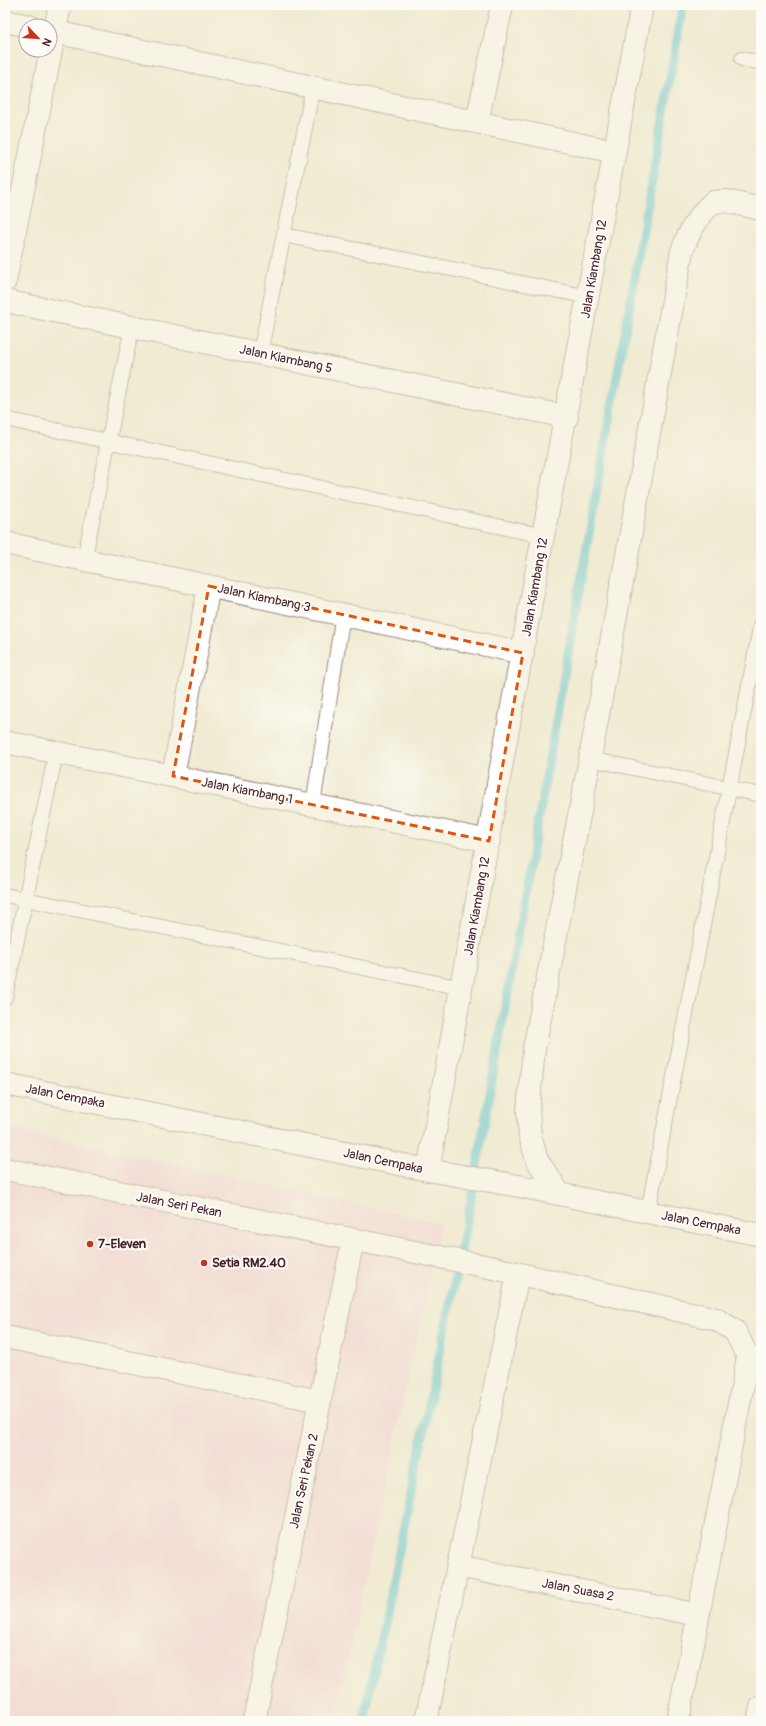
<svg xmlns="http://www.w3.org/2000/svg" width="766" height="1726" font-family="Pangolin,sans-serif">
<rect width="100%" height="100%" fill="#fdfcf7"/>
<filter id="ink" filterUnits="userSpaceOnUse"><feTurbulence type="fractalNoise" baseFrequency=".025" numOctaves="2"/><feDisplacementMap in="SourceGraphic" scale="8" xChannelSelector="R" yChannelSelector="G"/><feConvolveMatrix kernelMatrix="1 2 1 2 8 2 1 2 1" color-interpolation-filters="sRGB"/></filter>
<filter id="wash" filterUnits="userSpaceOnUse"><feTurbulence type="fractalNoise" baseFrequency=".012" numOctaves="4" result="noise"/><feDisplacementMap in="SourceGraphic" scale="16" xChannelSelector="R" yChannelSelector="G"/><feGaussianBlur stdDeviation="0.9" result="paint"/><feColorMatrix in="noise" values="0 0 0 0 0 0 0 0 0 0 0 0 0 0 0 0 0 1.4 0 .05"/><feComposite in="paint" operator="in"/></filter>
<g filter="url(#wash)">
<rect width="100%" height="100%" fill="#f0ebd2"/>
<path fill="#f5cfdc" d="M5,1127L441,1223L335,1721H5Z"/>
<g fill="none" stroke-linecap="round" stroke-linejoin="round">
<path stroke="#59c4d3" stroke-width="9" d="M364,1721L469,1211L683,5"/>
</g>
</g>
<g filter="url(#ink)">
<g fill="none" stroke-linecap="round" stroke-linejoin="round">
<g stroke="#9d857e" stroke-width="16">
<path id="lane" d="M742,59L761,63
M284,235L589,297
M260,354L313,87
M5,419L543,536
M84,560L132,327
M590,759L761,795
M313,804L343,614
M5,895L462,988
M5,998L56,752
M648,1212L761,623"/>
</g>
<g stroke="#9d857e" stroke-width="24">
<path id="street" d="M5,21L29,26
M50,31L615,152
M477,122L502,5
M5,281L60,5
M5,301L567,417
M5,543L523,653
M5,742L489,841
M173,776L209,586
M5,1084L428,1170L519,1186L761,1235
M5,1169L494,1268L716,1319L735,1331L748,1357L678,1721
M428,1170L543,536L642,5
M560,1194L537,1160L530,1136L528,1111L534,1049L590,759L682,251C690,230 697,217 713,202L726,201L761,209
M5,1337L320,1401
M458,1566L698,1615
M254,1721L353,1240
M426,1721L518,1274
M758,1721L761,1707"/>
</g>
<use href="#lane" stroke="#fff" stroke-width="14"/>
<use href="#street" stroke="#fff" stroke-width="22"/>
</g>
</g>
<path d="M0 0H766V1726H0ZM209,586L523,653L489,841L173,776Z" fill="#f0ebd2" fill-opacity=".55" fill-rule="evenodd"/>
<path fill="none" stroke="#e0560e" stroke-width="3" stroke-dasharray="8 5" stroke-linejoin="round" d="M209,586L523,653L489,841L173,776Z"/>
<g fill="#c8321e" stroke="#fdfcf7" stroke-width="1.5">
<circle cx="90" cy="1244" r="4"/>
<circle cx="204" cy="1263" r="4"/>
</g>
<g text-anchor="middle" dominant-baseline="central" stroke-width="4" stroke-linejoin="round" paint-order="stroke">
<g font-size="13" fill="#4a1f2b" stroke="#fdfcf7">
<text transform="translate(594 269) rotate(-80)">Jalan Kiambang 12</text>
<text transform="translate(286 359) rotate(12)">Jalan Kiambang 5</text>
<text transform="translate(535 587) rotate(-80)">Jalan Kiambang 12</text>
<text transform="translate(264 598) rotate(12)">Jalan Kiambang 3</text>
<text transform="translate(247 791) rotate(11)">Jalan Kiambang 1</text>
<text transform="translate(477 906) rotate(-80)">Jalan Kiambang 12</text>
<text transform="translate(65 1096) rotate(11)">Jalan Cempaka</text>
<text transform="translate(383 1161) rotate(12)">Jalan Cempaka</text>
<text transform="translate(179 1205) rotate(11)">Jalan Seri Pekan</text>
<text transform="translate(701 1223) rotate(11)">Jalan Cempaka</text>
<text transform="translate(304 1481) rotate(-78)">Jalan Seri Pekan 2</text>
<text transform="translate(578 1590) rotate(11)">Jalan Suasa 2</text>
</g>
<g font-size="13" font-weight="bold" fill="#4a1f2b" stroke="#fdfcf7" text-anchor="start">
<text x="98" y="1244">7-Eleven</text>
<text x="212" y="1263">Setia RM2.40</text>
</g>
</g>
<rect width="766" height="1726" fill="none" stroke="#fdfcf7" stroke-width="20"/>
<g transform="translate(38 38) rotate(115)"><circle r="19" fill="#fdfcf7" stroke="#b5a4a5"/>
<path d="M0-3L7 15L0 10L-7 15Z" fill="#c8321e"/>
<text y="-6" font-size="11" font-weight="bold" text-anchor="middle" fill="#4a1f2b">N</text>
</g>
</svg>
